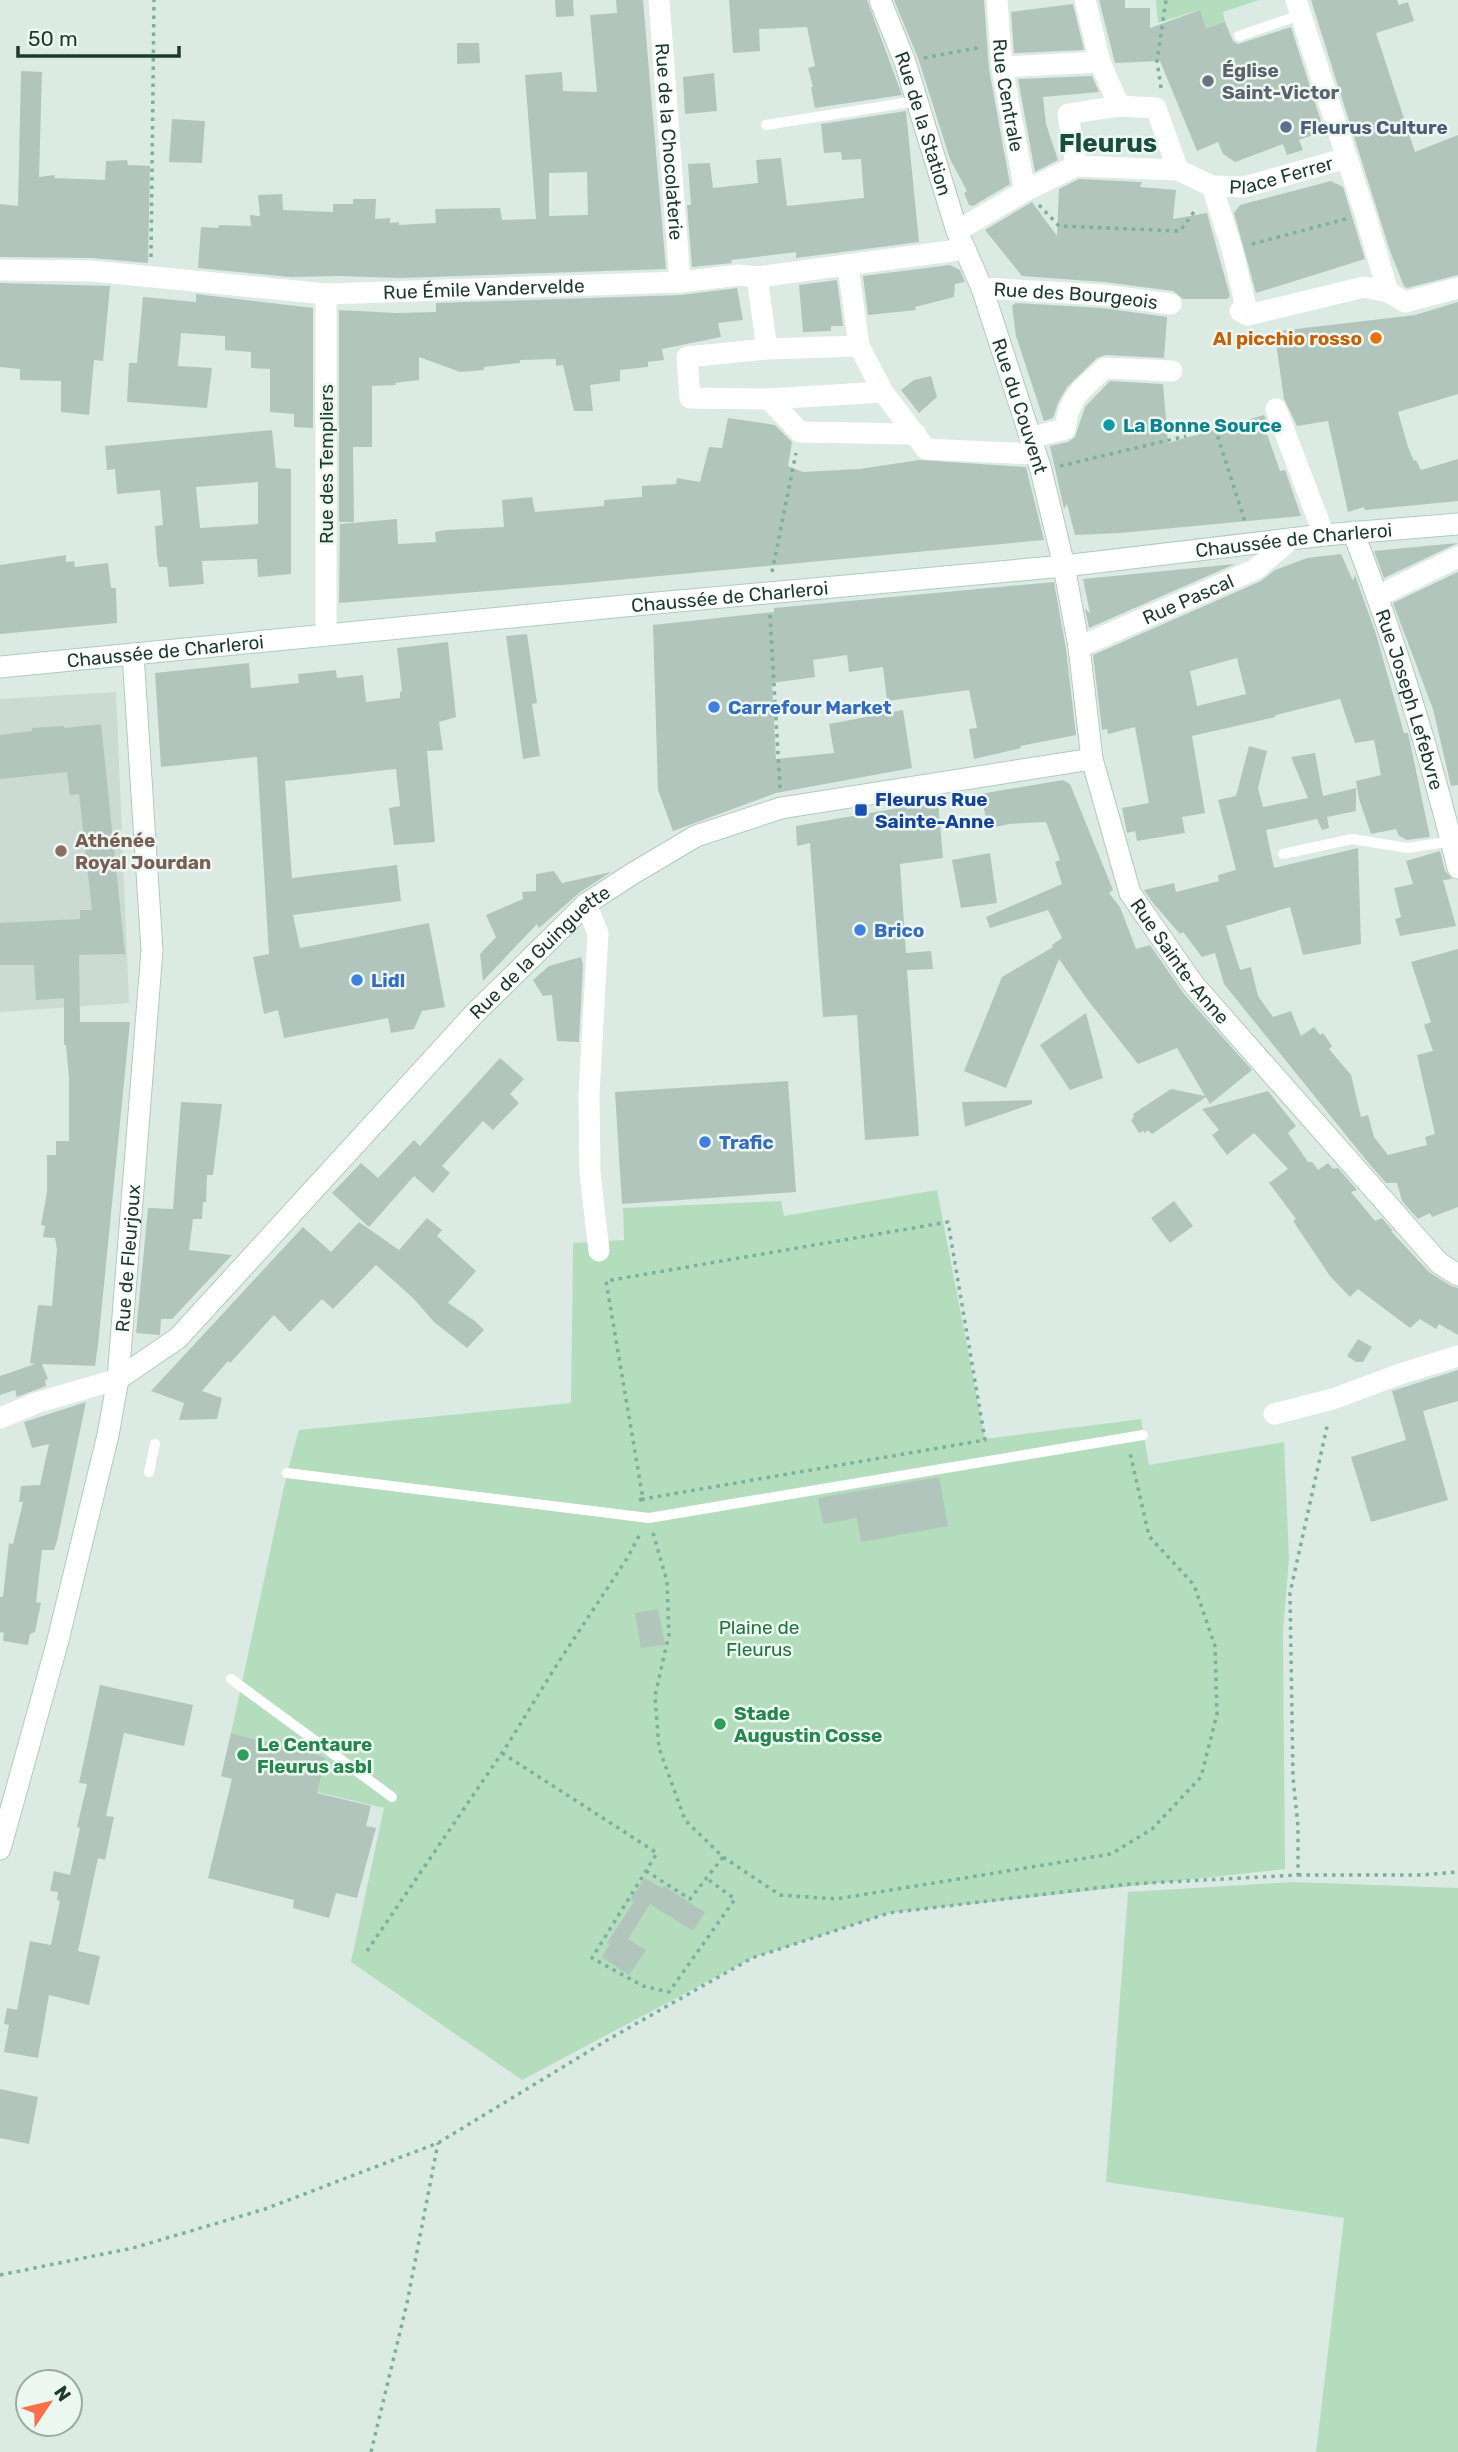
<svg xmlns="http://www.w3.org/2000/svg" width="1458" height="2452" font-family="Rubik,sans-serif">
<rect width="100%" height="100%" fill="#dceae4"/>
<path fill="#cbdad2" d="M116,692L129,1003L0,1012V699Z"/>
<path fill="#b3ddbd" d="M1156,0H1259L1223,12L1225,22L1206,28L1199,10L1158,23Z
M937,1190L985,1439L1141,1419L1149,1465L1284,1442L1289,1558L1283,1631L1285,1869L889,1913L752,1958L522,2080L351,1962L384,1808L317,1792L326,1757L231,1733L287,1473L299,1430L571,1403L573,1243L624,1240L623,1208L781,1201L784,1216Z
M1293,1882L1458,1888V2452H1316L1344,2218L1106,2182L1128,1892Z"/>
<path fill="#b2c5bc" fill-rule="evenodd" d="M555,0H573L574,16L556,17Z
M616,0H643L666,269L400,278L340,276L289,277L198,268L201,227L218,228L219,225L251,226L250,215L260,216L258,195L282,194L283,210L333,212V204H353V199H376L375,219L390,218V223L399,222V225L436,223L435,209L500,208L502,220L536,219L525,75L562,72L563,91L597,92L590,15L617,13ZM587,172L588,215L549,216V173Z
M729,0H867L902,95L815,108L811,87H813L808,68L815,66L807,27L759,29L760,51L733,53Z
M894,0H984L989,69L1010,184L973,206L969,205L964,193L967,191L950,159L918,58Z
M1099,0H1125V8H1150V28L1200,10L1206,28L1225,22L1233,41L1238,44L1291,27L1324,131L1299,140L1303,150L1287,155L1283,144L1235,162L1223,154L1218,142L1197,151L1160,61L1115,63Z
M1311,0H1397L1399,5L1408,2L1414,21L1376,33L1415,152L1458,135V275L1407,288L1404,286L1390,251Z
M1073,4L1084,50L1014,53L1011,12Z
M457,43H479L480,63L457,64Z
M21,71L42,72L39,177L55,175L54,178L105,180L106,161L127,160L128,165L150,166L148,263L92,258L0,257V204L18,206Z
M714,73L717,111L685,114L683,77Z
M1092,76L1099,92L1043,97L1046,124L1058,160L1035,172L1018,79Z
M906,111L919,242L796,258V252L731,260L732,263L692,267L687,205H691L688,164L710,163L713,188L758,183L756,160L781,158L787,206L864,198L861,159L842,160L841,152L824,153L821,124Z
M172,119L205,121L202,163L169,162Z
M1079,179L1142,182L1140,187L1176,190L1173,219L1207,213L1230,296L1227,299H1183L1173,291L1104,282L1022,276L985,230L1032,202L1057,236L1059,189Z
M1331,181L1343,187L1365,259L1256,293L1234,213L1240,205Z
M950,265L960,270L965,282L955,284L954,297L915,307L916,310L868,315L863,276Z
M837,280L843,326H831V331L803,332L799,285Z
M0,283L110,286L103,361L94,360L89,415L61,412V381L20,380V369L0,367Z
M737,288L743,320L718,323L721,337L662,349L664,360L648,362V367L620,370V381L590,385L593,411H574L563,365L556,366V359L520,360V363L484,367V370L460,372L419,357V380L395,383L396,385L372,386V447H353L354,522H339V310L396,313L436,312V303L681,295Z
M196,294L313,308V428L294,427V414L270,412V369L251,368V352L225,350V336L181,333L178,366L212,368L207,408L127,402L129,363H137L143,297L196,302Z
M1458,302V394L1398,412L1408,447L1414,461L1416,460L1421,470L1458,459V501L1365,510L1364,507L1348,512L1328,421L1297,426L1284,399L1275,336L1279,331L1415,315Z
M1015,303L1102,308L1167,317L1164,358L1106,355L1097,358L1067,387L1058,403L1053,418L1044,421L1016,336L1012,306Z
M931,376L937,397L919,413L901,390L914,380Z
M1110,381L1163,384L1168,443L1264,415L1270,431H1266L1280,471L1285,470L1301,516L1120,533L1075,535L1067,504L1064,509L1050,446L1068,442L1075,437L1085,407Z
M728,418L775,425L792,442L788,466L803,472L859,469L920,460L1026,467L1044,540L574,584L339,603L340,524L397,519L398,544L436,542L435,532L445,530L504,527L502,500L532,497L535,512L604,506V500L642,497V486L676,484L677,478L700,482L709,447L722,448Z
M272,430L276,468L291,469V574L258,577L257,559L202,561L204,584L169,587L167,567H159L157,557L155,526L163,525L160,490L117,494L115,469L107,470L105,446ZM258,482V524L200,528L196,487Z
M1458,543L1384,578L1374,551L1415,547Z
M1341,554L1353,581L1355,575L1356,578L1376,634L1404,733H1408L1430,837L1407,840L1399,836L1396,829L1371,834L1359,799L1356,781L1381,775L1374,740L1355,743L1340,699L1276,715L1275,717L1192,736L1205,813L1182,817L1185,833L1137,841L1135,831L1127,833L1122,808L1149,803L1135,727L1108,734L1107,729L1102,730L1093,655L1261,581L1275,570L1307,558ZM1237,658L1246,694L1197,706L1190,671Z
M66,555V562L74,561L75,567L108,563L111,588H116L117,623L0,634V565Z
M1235,564L1089,628L1085,609L1090,613L1083,579Z
M1458,572V785L1451,786L1433,709L1393,603Z
M1054,582L1066,649L1076,735L1020,746L1021,748L974,759L969,729L977,728L969,690L887,701L883,667L849,672L847,655L813,660L815,677L772,683L776,759L834,753L829,724L903,710L912,768L776,793L673,831L658,790L653,625L774,612V608Z
M527,634L537,703L532,704L540,756L523,759L506,636Z
M448,642L456,717L439,722L443,750L427,751L435,842L394,845L389,808L400,806L396,769L285,781L292,878L397,865L401,901L293,915L300,948L429,923L445,1007L422,1011L414,1029L391,1033L388,1018L284,1038L278,1010L264,1014L253,957L269,954L257,757L161,767L155,673L249,663L251,688L299,683L298,674L336,670L337,678L363,675L366,702L400,698V692L402,691L397,648Z
M101,724L125,954L79,955L80,1022H130L98,1345L95,1366L42,1364L48,1379L45,1380L46,1386L17,1397L15,1390L0,1395V1376L35,1364L30,1363L38,1305L52,1306L57,1249L55,1238L43,1237L45,1226L41,1225L47,1192V1155H56V1141H69V1077L66,1045H64V998L36,1000L34,965H0V923L80,919V910H92L79,794L70,795L67,772L0,779V735L32,731V728L64,726L65,728Z
M1249,746L1267,751L1258,788L1263,807L1308,798L1291,757L1315,753L1323,796L1356,788V811L1327,817L1329,828L1322,830L1317,819L1266,830L1274,868L1358,848L1361,944L1303,955L1290,907L1226,926L1240,970L1251,967L1258,996L1273,1017L1291,1011L1301,1036L1314,1027L1320,1035L1323,1033L1332,1046L1329,1049L1351,1075L1361,1117L1368,1115L1374,1137L1388,1155L1427,1145L1425,1137L1435,1134L1417,1055L1433,1051L1424,1025L1431,1022L1411,962L1458,949V1207L1432,1217L1430,1213L1418,1219L1402,1201L1397,1183H1386L1366,1160L1224,984L1215,953L1202,957L1183,932L1180,934L1153,903L1144,890L1174,883L1176,892L1219,881L1218,875L1236,870L1218,800L1236,796Z
M1063,780L1070,784L1113,890L1109,893L1120,907L1136,949L1150,945L1184,994L1252,1070L1210,1104L1206,1097L1152,1134L1148,1130L1145,1133L1143,1131L1139,1133L1131,1120L1134,1117L1133,1114L1171,1089L1205,1096L1177,1048L1138,1064L1087,999L1059,959L1006,1088L964,1071L1002,977L1053,947L1052,945L1062,938L1048,910L990,928L986,917L1062,884L1055,862L1060,860L1046,822L1009,824L995,827L990,816L986,817L980,794Z
M938,801L943,858L900,864L906,953L931,951L933,969L907,970L919,1136L865,1140L857,1015L823,1017L810,843L797,846L796,826Z
M1440,851L1445,871L1452,879L1443,880L1456,926L1400,936L1395,919L1401,917L1394,888L1413,884L1406,861Z
M990,853L997,903L961,908L952,860Z
M554,871L562,883L611,872L579,893L539,928L537,924L483,981L480,954L496,937L486,915L523,899L522,892L536,891V874Z
M581,957L583,965L579,1042L557,1041L552,995L543,996L533,980L549,966Z
M1086,1013L1103,1078L1070,1090L1040,1045Z
M500,1058L524,1079L510,1094L519,1103L493,1130L483,1121L442,1166L450,1173L433,1193L414,1176L369,1227L332,1193L361,1163L378,1178L414,1140L420,1146Z
M788,1081L796,1192L622,1204L615,1092Z
M1268,1091L1296,1126L1288,1133L1308,1162H1312L1318,1170L1328,1163L1333,1169L1338,1168L1357,1190L1351,1192L1375,1221L1382,1218L1393,1231H1391L1429,1272L1451,1286L1458,1288V1335L1439,1324L1436,1329L1420,1319L1410,1328L1358,1289L1350,1297L1330,1276L1293,1221L1296,1219L1269,1183L1288,1169L1254,1133L1227,1155L1212,1135L1219,1130L1202,1109Z
M1032,1100V1104L965,1127L962,1102Z
M181,1102L222,1104L213,1175H207L206,1202H203L202,1219H193L189,1250L232,1255L172,1319H161L160,1335L136,1333L148,1208L173,1209Z
M1174,1201L1193,1226L1170,1243L1151,1218Z
M427,1218L442,1230L437,1236L476,1271L448,1303L475,1321L484,1330L467,1348L434,1322L413,1298L376,1265L333,1309L322,1299L290,1332L274,1315L230,1363L228,1361L202,1391L222,1398L217,1419L179,1420L184,1403L151,1391L303,1227L331,1252L359,1222L399,1250Z
M1358,1339L1372,1347L1363,1362H1356L1347,1356Z
M1458,1370V1401L1423,1411L1448,1500L1371,1522L1351,1457L1406,1440L1392,1391Z
M86,1402L57,1541L54,1550H42L36,1602L41,1603L35,1632L30,1634L28,1645L3,1641L4,1633L0,1632V1597H3L9,1543L13,1544L23,1502H19L21,1486L40,1485L49,1444L32,1448L24,1422Z
M939,1477L948,1526L861,1542L857,1518L823,1524L818,1498Z
M658,1609L665,1645L641,1648L635,1613Z
M100,1685L193,1705L184,1746L124,1733L106,1816L114,1817L105,1860L98,1858L78,1951L100,1956L89,2005L49,1995L38,2058L4,2052L9,2025L4,2024L7,2008L17,2010L30,1941L51,1945L60,1901L57,1900L58,1892L50,1891L54,1871L70,1875L80,1828L77,1827L87,1784L79,1783Z
M231,1733L322,1756L326,1758L317,1793L371,1806L366,1826L376,1828L357,1898L336,1893L329,1918L293,1908L294,1900L208,1878L232,1779L221,1776Z
M645,1878L662,1888L664,1886L705,1912L693,1931L650,1904L628,1939L646,1950L629,1975L602,1957L610,1944L607,1943L634,1902L630,1900Z
M0,2089L38,2097L29,2144L0,2138Z"/>
<g fill="none" stroke-linecap="round" stroke-linejoin="round">
<g stroke="#afcbc0" stroke-width="23">
<g id="secondary">
<path id="s7" d="M880,0L905,62L957,231L982,288L1041,470L1064,566L1079,647L1092,759L1130,893L1194,985L1439,1263L1458,1275"/>
<path id="s8" d="M1353,532C1396,642 1430,754 1458,868"/>
<path id="s9" d="M0,667L624,606L1064,566L1324,535L1458,524"/>
<path id="s10" d="M118,1379L178,1338L475,1013L586,904L632,874L696,836L781,808L1092,759"/>
<path id="s11" d="M0,1849L57,1644L108,1435L118,1379L152,950L133,654"/>
</g>
</g>
<path stroke="#7ab09e" stroke-width="3.5" stroke-dasharray="3.5 5" stroke-linecap="butt" d="M924,58L982,47
M1161,88L1157,61L1166,0
M1039,205L1059,226L1180,231L1196,209
M1252,244L1346,219
M151,257L154,0
M1215,428L1246,525
M1060,466L1186,436
M772,572L796,453
M770,615L780,789
M639,1500L643,1499L606,1281L948,1222L985,1440L643,1499L644,1503
M653,1533L667,1581L669,1634L655,1696L659,1748L685,1820L723,1857L780,1895L836,1899L1111,1854L1152,1829L1201,1777L1217,1714L1215,1646L1194,1585L1149,1536L1130,1453
M502,1753L657,1853L592,1958L643,1986L669,1992L735,1899L706,1878
M646,1871L690,1899L723,1857
M1298,1875H1421L1458,1872
M367,1951L508,1744L556,1666L628,1557L641,1532
M0,2275L133,2248L265,2209L438,2143L609,2039L752,1958L889,1913L1129,1884L1298,1875V1826L1293,1778L1290,1593L1328,1422
M371,2452L407,2303L438,2143"/>
<path stroke="#fff" stroke-width="10" d="M1239,36L1300,15
M766,125L917,101
M1283,854L1352,839L1408,848L1452,841
M149,1472L155,1444
M287,1473L649,1518L1143,1435
M231,1679L392,1797"/>
<g stroke="#fff" stroke-width="21">
<path id="s1" d="M659,0L680,282"/>
<path id="s2" d="M997,0L1002,67L1025,191"/>
<path d="M1085,0L1100,62L1119,106"/>
<path d="M1296,0L1365,214L1388,292"/>
<path d="M1002,67L1100,62"/>
<path d="M1076,166L1068,114L1119,106L1156,108L1178,170"/>
<path d="M1212,186L1232,249L1248,315"/>
<path id="s3" d="M957,231L1025,191L1076,166L1178,170L1212,186L1244,187L1347,158"/>
<path d="M848,266L859,346"/>
<path id="s4" d="M0,270L92,271L326,294L680,282L739,275L757,277L965,249"/>
<path d="M757,277L767,349"/>
<path id="s5" d="M982,288L1103,295L1171,304"/>
<path d="M1240,311L1248,315L1364,287L1388,292L1405,302L1458,288"/>
<path d="M883,392L769,399L690,398L687,357L767,349L859,346L883,392L926,449L1035,454"/>
<path d="M769,399L800,432L916,434"/>
<path d="M1276,409L1324,535"/>
<path d="M1030,438L1065,429C1069,396 1081,390 1105,368L1172,371"/>
<path d="M1378,596L1458,557"/>
<path d="M326,635V294"/>
<path id="s6" d="M1079,647L1256,569L1291,539"/>
<path d="M586,904L598,933L589,1094L590,1173L599,1251"/>
<path d="M1274,1414L1333,1399L1400,1374L1458,1356"/>
<path d="M0,1418L36,1403L118,1379"/>
</g>
<use href="#secondary" stroke="#fff" stroke-width="21"/>
</g>
<circle fill="#6b7280" stroke="#edf7f1" stroke-width="2.5" cx="1208" cy="81" r="7"/>
<circle fill="#5c6f8a" stroke="#edf7f1" stroke-width="2.5" cx="1286" cy="127" r="7"/>
<circle fill="#e8710a" stroke="#edf7f1" stroke-width="2.5" cx="1376" cy="338" r="7"/>
<circle fill="#0f9aa8" stroke="#edf7f1" stroke-width="2.5" cx="1109" cy="425" r="7"/>
<g fill="#3f7fe0" stroke="#edf7f1" stroke-width="2.5">
<circle cx="714" cy="707" r="7"/>
<circle cx="860" cy="930" r="7"/>
<circle cx="357" cy="980" r="7"/>
<circle cx="705" cy="1142" r="7"/>
</g>
<rect fill="#1a4fb4" stroke="#edf7f1" stroke-width="2.5" x="854" y="803" width="14" height="14" rx="3.5"/>
<circle fill="#8d6e63" stroke="#edf7f1" stroke-width="2.5" cx="61" cy="851" r="7"/>
<g fill="#2e9e5b" stroke="#edf7f1" stroke-width="2.5">
<circle cx="720" cy="1724" r="7"/>
<circle cx="243" cy="1755" r="7"/>
</g>
<g text-anchor="middle" dominant-baseline="central" stroke-width="5" stroke-linejoin="round" paint-order="stroke">
<g font-size="19" font-weight="bold" fill="#5b616d" stroke="#edf7f1" text-anchor="start">
<text x="1222" y="70">Église<tspan x="1222" dy="22">Saint-Victor</tspan></text>
</g>
<g font-size="19" fill="#1d3a31" stroke="#edf7f1">
<text stroke="none"><textPath href="#s2" startOffset="96">Rue Centrale</textPath></text>
<text stroke="none"><textPath href="#s7" startOffset="131">Rue de la Station</textPath></text>
<text stroke="none"><textPath href="#s1" startOffset="142">Rue de la Chocolaterie</textPath></text>
<text stroke="none"><textPath href="#s3" startOffset="346">Place Ferrer</textPath></text>
<text stroke="none"><textPath href="#s4" startOffset="485">Rue Émile Vandervelde</textPath></text>
<text stroke="none"><textPath href="#s5" startOffset="94">Rue des Bourgeois</textPath></text>
<text stroke="none"><textPath href="#s7" startOffset="430">Rue du Couvent</textPath></text>
<text transform="translate(326 464) rotate(-90)">Rue des Templiers</text>
<text stroke="none"><textPath href="#s9" startOffset="1300">Chaussée de Charleroi</textPath></text>
<text stroke="none"><textPath href="#s9" startOffset="733">Chaussée de Charleroi</textPath></text>
<text stroke="none"><textPath href="#s6" startOffset="119">Rue Pascal</textPath></text>
<text stroke="none"><textPath href="#s9" startOffset="166">Chaussée de Charleroi</textPath></text>
<text stroke="none"><textPath href="#s8" startOffset="177">Rue Joseph Lefebvre</textPath></text>
<text stroke="none"><textPath href="#s10" startOffset="602">Rue de la Guinguette</textPath></text>
<text stroke="none"><textPath href="#s7" startOffset="1015">Rue Sainte-Anne</textPath></text>
<text stroke="none"><textPath href="#s11" startOffset="606">Rue de Fleurjoux</textPath></text>
</g>
<g font-size="19" font-weight="bold" fill="#4e5e75" stroke="#edf7f1" text-anchor="start">
<text x="1300" y="127">Fleurus Culture</text>
</g>
<g font-size="19" font-weight="bold" fill="#c56008" stroke="#edf7f1" text-anchor="end">
<text x="1362" y="338">Al picchio rosso</text>
</g>
<g font-size="19" font-weight="bold" fill="#0d838f" stroke="#edf7f1" text-anchor="start">
<text x="1123" y="425">La Bonne Source</text>
</g>
<g font-size="19" font-weight="bold" fill="#366cbe" stroke="#edf7f1" text-anchor="start">
<text x="728" y="707">Carrefour Market</text>
<text x="874" y="930">Brico</text>
<text x="371" y="980">Lidl</text>
<text x="719" y="1142">Trafic</text>
</g>
<g font-size="19" font-weight="bold" fill="#164399" stroke="#edf7f1" text-anchor="start">
<text x="875" y="799">Fleurus Rue<tspan x="875" dy="22">Sainte-Anne</tspan></text>
</g>
<g font-size="19" font-weight="bold" fill="#785e54" stroke="#edf7f1" text-anchor="start">
<text x="75" y="840">Athénée<tspan x="75" dy="22">Royal Jourdan</tspan></text>
</g>
<g font-size="19" fill="#257341" stroke="#edf7f1">
<text x="759" y="1627">Plaine de<tspan x="759" dy="22">Fleurus</tspan></text>
</g>
<g font-size="19" font-weight="bold" fill="#27864d" stroke="#edf7f1" text-anchor="start">
<text x="734" y="1713">Stade<tspan x="734" dy="22">Augustin Cosse</tspan></text>
<text x="257" y="1744">Le Centaure<tspan x="257" dy="22">Fleurus asbl</tspan></text>
</g>
<g font-size="26" font-weight="bold" fill="#184d3f" stroke="#edf7f1">
<text x="1108" y="143">Fleurus</text>
</g>
</g>
<g transform="translate(49 2403) rotate(55)"><circle r="33" fill="#edf7f1" stroke="#9aaba4" stroke-width="2"/>
<path d="M0-5L12 26L0 18L-12 26Z" fill="#fc6f48"/>
<text y="-10" font-size="19" font-weight="bold" text-anchor="middle" fill="#1d3a31">N</text>
</g>
<path d="M18 46v10h161v-10" fill="none" stroke="#1d3a31" stroke-width="3.5"/>
<text x="28" y="46" font-size="21" fill="#1d3a31" stroke="#edf7f1" stroke-width="5" paint-order="stroke">50 m</text>
</svg>
